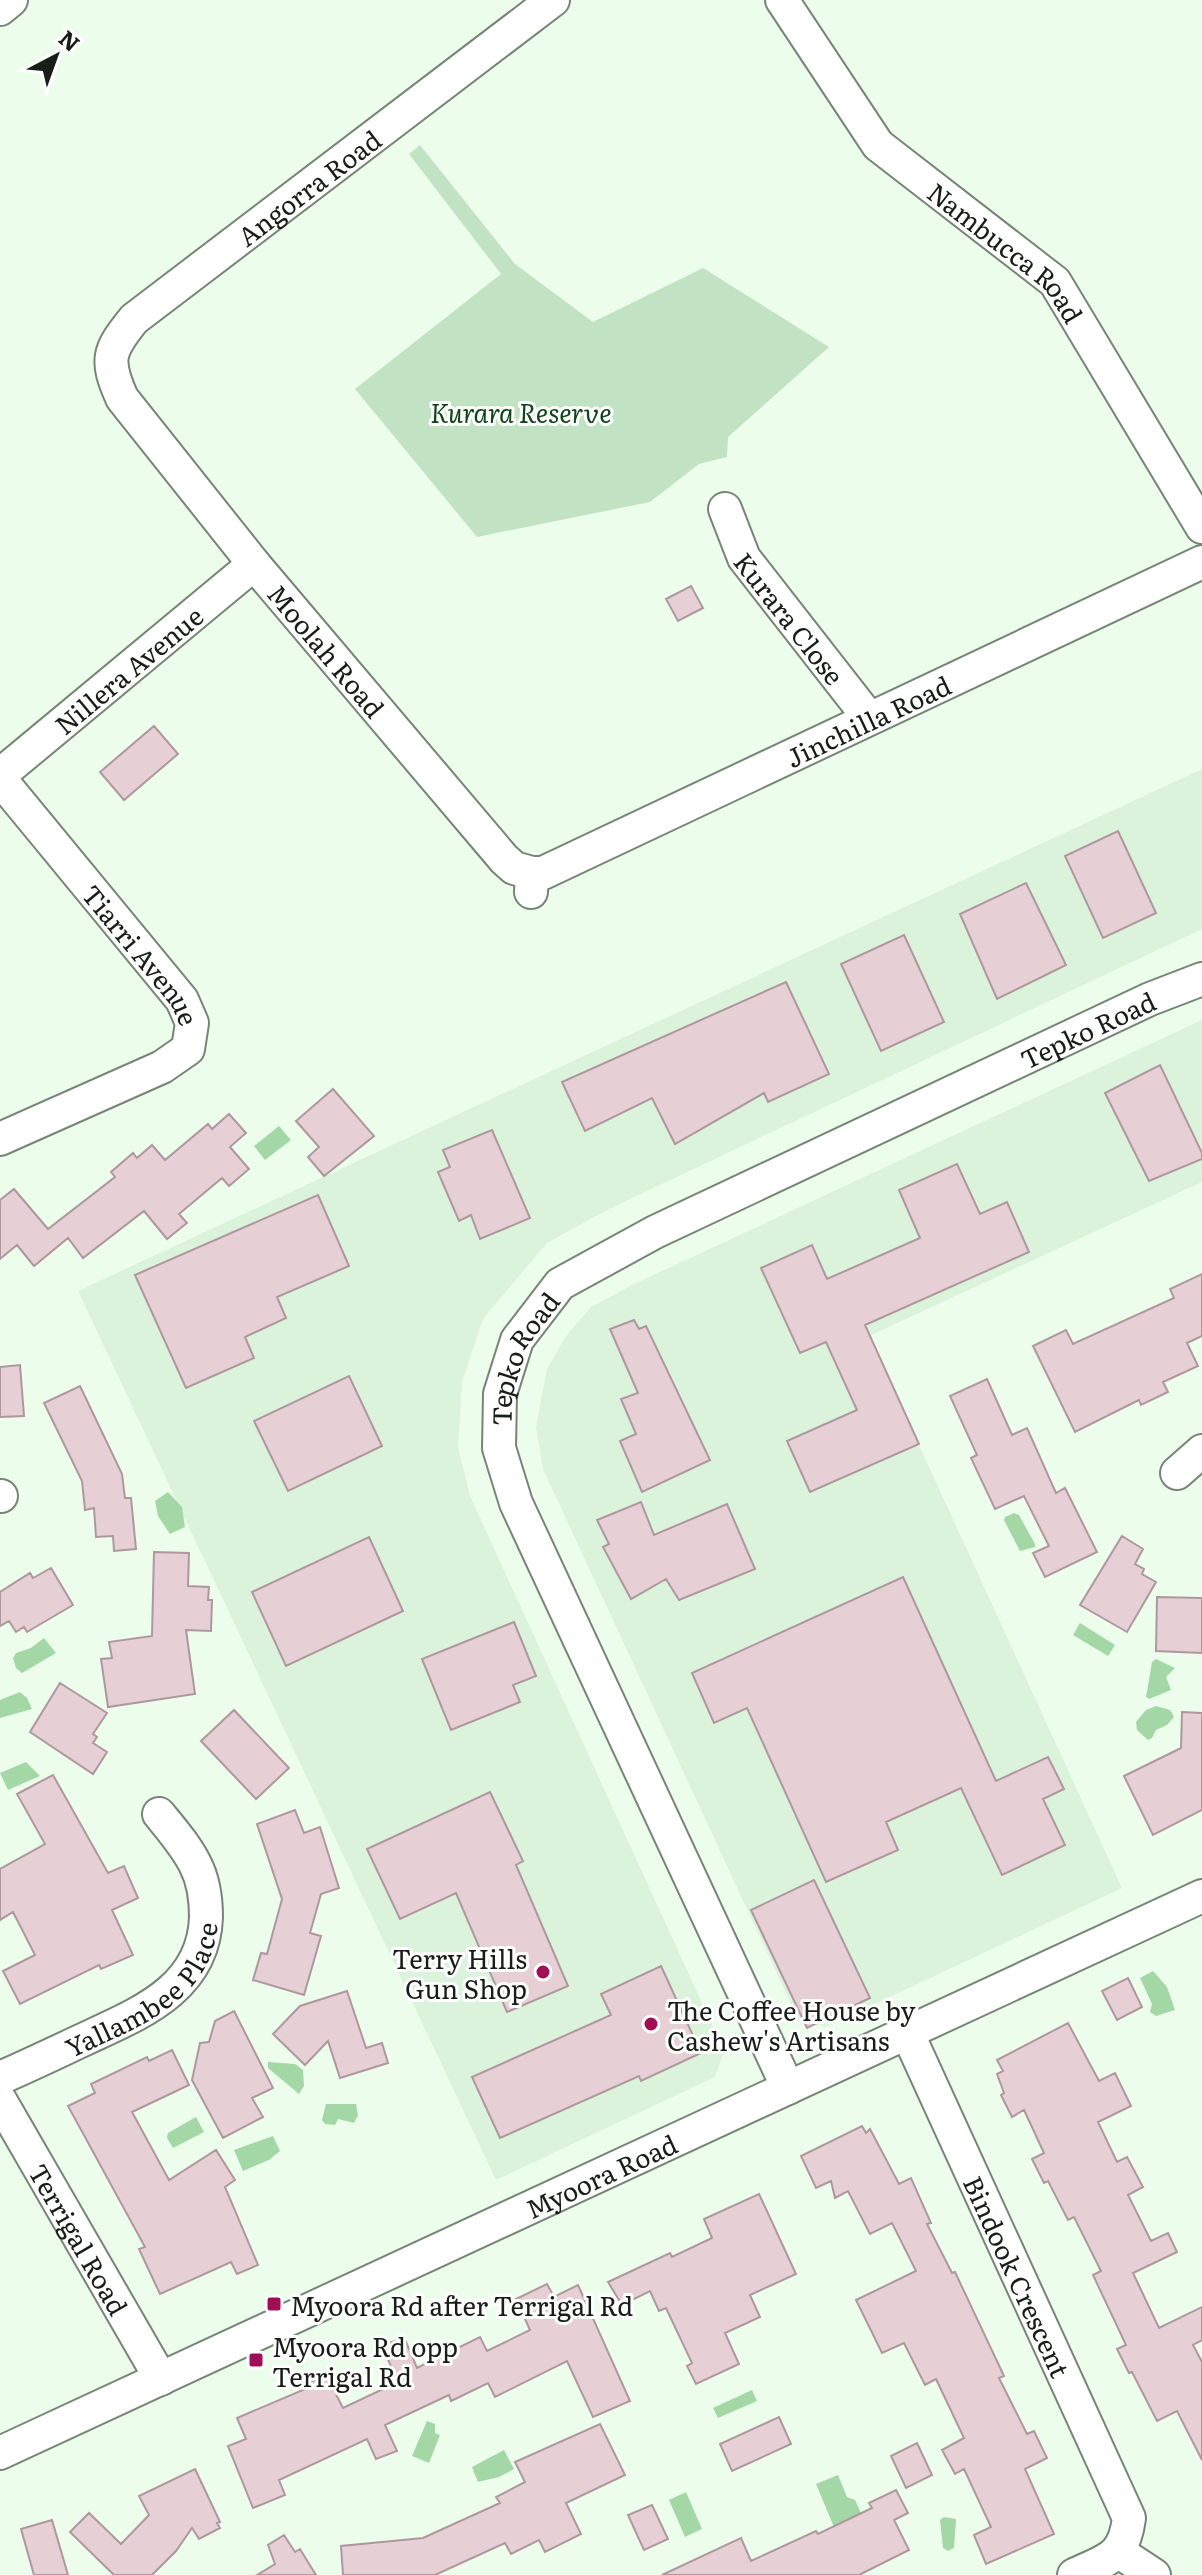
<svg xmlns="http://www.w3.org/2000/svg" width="1202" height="2575" font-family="Literata,serif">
<rect width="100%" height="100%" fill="#ecfdec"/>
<path fill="#dbf2db" d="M1202,769V929L609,1209L547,1243L483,1319L462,1382L458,1447L470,1496L724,2051L715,2077L496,2180L78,1291Z
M1202,1020V1182L869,1336L1122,1888L826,2027L797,2017L543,1469L536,1427L547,1369L566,1336L591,1307L632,1285Z"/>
<path fill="#c2e3c3" d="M420,145L515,264L593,322L703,268L829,347L728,437L727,457L699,464L650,502L477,537L355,389L501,274L409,154Z"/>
<path fill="#a4d7a6" d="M279,1126L291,1140L265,1160L254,1146Z
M168,1492L182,1507L185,1527L170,1534L158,1516L155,1501Z
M1014,1513L1019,1515L1035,1544V1547L1020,1551L1004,1520L1005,1517Z
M1080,1623L1115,1645L1108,1656L1073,1635Z
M44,1638L56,1653L22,1673L16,1668L13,1658L16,1653L31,1648Z
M1156,1659L1175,1668L1166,1677L1171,1690L1149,1699L1146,1697L1152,1662Z
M20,1692L27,1698L32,1709L0,1718V1700Z
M1156,1706L1170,1710L1174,1717L1167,1725L1156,1730L1152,1738L1148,1740L1137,1730L1136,1722L1146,1710Z
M26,1762L40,1776L8,1790L0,1773Z
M1153,1971L1167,1987L1175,2010L1156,2016L1150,2012L1152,2004L1140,1978Z
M268,2062L295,2064L303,2070L304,2086L299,2094L268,2068Z
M326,2104H356L358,2115L354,2123L338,2119L335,2125L325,2124L322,2120Z
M196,2117L204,2132L173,2148L167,2138L168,2133Z
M273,2136L280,2151L269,2160L243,2171L234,2150Z
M752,2390L757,2401L718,2418L713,2408Z
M427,2421L435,2424V2433L440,2435L429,2463L412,2456Z
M504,2450L514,2469L499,2477L478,2482L472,2467Z
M838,2475L847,2497L855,2500L862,2515L834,2527L816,2484Z
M686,2492L702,2529L685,2537L669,2500Z
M944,2517L956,2519C956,2522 954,2546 954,2548L948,2551L943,2548L940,2520Z"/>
<path fill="#e7cfd6" stroke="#ae989e" stroke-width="2" d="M691,586L703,608L678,621L666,599Z
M154,726L178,754L124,800L100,772Z
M1118,831L1156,913L1103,938L1065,856Z
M1026,883L1066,965L997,999L960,914Z
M904,935L944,1022L881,1051L841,964Z
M786,982L829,1074L768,1102L764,1093L675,1144L652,1098L585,1131L562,1082Z
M1160,1065L1202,1153V1159L1149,1181L1105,1093Z
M333,1089L374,1136L324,1176L308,1157L319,1147L296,1121Z
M229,1114L246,1133L230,1147L249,1169L229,1186L222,1178L179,1214L187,1223L167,1239L144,1211L83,1258L68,1238L34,1266L17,1245L0,1259V1200L14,1189L48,1229L115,1177L111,1172L133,1153L137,1158L152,1145L165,1160L208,1124L212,1129Z
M492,1130L530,1218L480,1239L471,1215L459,1221L438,1172L450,1167L443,1150Z
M957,1164L980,1214L1007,1202L1029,1252L865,1325L919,1444L810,1492L787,1441L857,1410L826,1342L800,1353L761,1268L812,1245L827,1279L920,1238L899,1190Z
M318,1195L349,1266L277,1297L286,1318L245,1337L254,1358L186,1388L135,1275Z
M1202,1274V1336L1187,1343L1198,1366L1163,1382L1168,1392L1141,1405L1139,1400L1075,1432L1033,1346L1066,1330L1073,1344L1174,1298L1170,1289Z
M634,1320L639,1329L646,1326L710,1460L642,1492L620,1441L636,1434L621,1399L638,1393L610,1329Z
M20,1365L24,1416L0,1417V1367Z
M349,1376L382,1446L288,1491L254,1421Z
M987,1379L1012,1435L1027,1428L1056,1493L1065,1488L1097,1552L1045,1577L1033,1553L1049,1546L1024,1496L995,1509L971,1458L977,1455L950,1396Z
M80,1386L122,1474L125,1498H131L136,1549L114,1551L113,1536L96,1537L94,1508L85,1510L82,1481L44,1403Z
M641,1502L654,1535L727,1504L755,1569L679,1600L666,1579L631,1599L603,1547L609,1544L597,1520Z
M1122,1536L1143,1549L1135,1564L1144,1569L1142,1574L1156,1582L1127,1632L1080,1605Z
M369,1537L403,1611L286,1666L252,1592Z
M154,1552L189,1553L188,1586L209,1587L208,1600H212L211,1631L186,1630L195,1694L108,1707L101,1659L112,1658L109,1642L152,1636Z
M51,1568L73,1605L27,1632L24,1627L16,1632L9,1621L0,1626V1592L30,1573L33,1578Z
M903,1577L996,1781L1048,1757L1064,1789L1043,1799L1065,1845L1002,1875L961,1788L886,1822L898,1850L826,1882L747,1708L714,1723L692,1673Z
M1157,1597L1202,1598V1653L1156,1651Z
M514,1622L536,1676L513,1685L520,1702L451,1730L422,1659Z
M60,1683L107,1713L93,1734L97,1737L93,1743L107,1752L93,1774L30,1732Z
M234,1710L289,1768L256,1799L201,1741Z
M1182,1712L1202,1713V1810L1153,1835L1124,1776L1181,1748Z
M53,1775L108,1873L124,1866L138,1898L112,1910L133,1955L101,1969L99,1965L20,2004L3,1971L35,1955L13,1912L0,1920V1869L45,1844L17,1794Z
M490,1792L523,1861L516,1865L568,1986L507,2012L456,1893L400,1919L367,1849Z
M295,1810L304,1833L320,1827L339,1888L321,1894L310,1933L321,1936L304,1995L253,1980L261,1953L267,1954L282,1899L257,1824Z
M814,1880L870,1998L807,2028L751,1910Z
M661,1966L701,2053L641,2081L639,2076L500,2138L472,2077L611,2015L601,1994Z
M1128,1978L1142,2007L1117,2020L1102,1991Z
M347,1991L366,2048L382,2043L388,2063L340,2078L328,2041L305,2065L273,2034L300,2006Z
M234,2011L273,2088L252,2098L263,2117L223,2138L192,2080L200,2043L209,2042L215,2021Z
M1068,2023L1099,2081L1115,2073L1131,2106L1098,2122L1117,2162L1127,2157L1143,2187L1128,2195L1151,2241L1168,2233L1177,2252L1133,2273L1159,2328L1202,2307V2340L1193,2345L1202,2362V2460L1177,2411L1157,2421L1132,2372L1129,2373L1117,2349L1126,2345L1093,2275L1101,2271L1074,2217L1068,2220L1048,2181L1044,2183L1032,2159L1044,2153L1024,2110L1012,2117L1001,2095L1004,2093L997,2074L1003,2071L997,2060Z
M172,2050L189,2085L132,2112L169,2180L216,2150L235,2180L225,2187L258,2265L237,2274L231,2262L160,2294L139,2249L145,2247L68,2106L95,2093L91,2084L147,2057L149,2061Z
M862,2126L866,2133L870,2129L899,2184L911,2178L931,2223L927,2224L952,2273L955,2272L1004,2376L999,2378L1027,2434L1034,2431L1047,2458L1025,2469L1054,2534L986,2564L974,2535L991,2527L964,2469L955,2474L942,2450L964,2438L936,2379L925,2385L904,2343L882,2353L856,2300L916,2271L892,2223L870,2234L848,2191L835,2198L831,2181L816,2188L801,2156Z
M759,2194L796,2274L750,2295L760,2317L725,2333L739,2364L696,2384L687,2366L692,2363L666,2308L659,2311L650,2291L622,2305L608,2282L670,2253L672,2257L712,2238L704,2219Z
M547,2284L554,2297L578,2285L630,2401L593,2417L567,2361L495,2397L488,2383L451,2401L449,2395L385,2425L397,2451L376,2459L367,2439L279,2480L285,2495L253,2508L228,2446L246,2439L237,2418L303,2390L301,2386L326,2375L343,2408L398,2382L382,2346L404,2337L417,2368L480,2337L487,2351L530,2330L516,2299Z
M779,2417L791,2444L732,2471L720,2444Z
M600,2424L625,2475L566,2503L581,2534L545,2552L539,2540L511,2554L505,2543L435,2575H343L341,2546L423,2538L500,2503L496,2497L525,2482L515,2462Z
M917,2443L932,2475L906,2488L891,2456Z
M195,2469L220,2522L217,2523L220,2528L199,2539L192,2528L176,2551L152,2575H114L70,2532L89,2513L121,2544L149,2515L139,2496Z
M896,2490L908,2513L894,2520L909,2550L859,2575H662L741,2538L751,2561L816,2531L818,2534L872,2508L869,2503Z
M652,2505L668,2539L644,2550L628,2515Z
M52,2520L68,2575H34L21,2529Z
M284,2535L295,2552L300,2549L316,2575H257L275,2564L268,2545Z"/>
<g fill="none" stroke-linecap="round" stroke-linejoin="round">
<g stroke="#768576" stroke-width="36">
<g id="minor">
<path id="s1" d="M782,0L878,145L1055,282L1202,527"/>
<path d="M0,9L11,0"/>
<path id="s2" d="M725,509L744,558L869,718"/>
<path id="s3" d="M0,775L254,564"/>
<path id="s4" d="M0,779L182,1000L192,1023L188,1049L162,1067L0,1139"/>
<path id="s5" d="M532,873H543L1202,562"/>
<path id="s6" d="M531,892L532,873L514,868L504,859L254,564L122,398C105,360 108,351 134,319L553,0"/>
<path d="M1177,1473L1202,1451"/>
<path d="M0,1496H1"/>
<path id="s7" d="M907,2032L1129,2518C1124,2558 1108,2559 1074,2575"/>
<path id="s8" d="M0,2078C30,2065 59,2051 89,2037C143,2012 204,1987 206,1917C206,1899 204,1881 195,1864C186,1846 172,1830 159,1814"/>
<path id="s9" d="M788,2088L516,1503L499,1448L500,1394L517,1340L560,1284L655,1232L1150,999L1202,979"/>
<path id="s10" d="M0,2100L161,2379"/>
<path id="s11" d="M0,2453L1202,1896"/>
<path d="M1119,2552L1154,2575"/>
</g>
</g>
<use href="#minor" stroke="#fff" stroke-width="32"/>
</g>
<g fill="#a00e55" stroke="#fff" stroke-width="3">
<circle cx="543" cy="1972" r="8"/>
<circle cx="651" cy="2024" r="8"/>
<rect x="266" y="2296" width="16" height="16" rx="4"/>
<rect x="248" y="2352" width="16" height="16" rx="4"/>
</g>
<g text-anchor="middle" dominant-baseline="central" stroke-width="6" stroke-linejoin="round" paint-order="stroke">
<g font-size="26" fill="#171d17" stroke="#fff">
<text stroke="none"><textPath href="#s6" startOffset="956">Angorra Road</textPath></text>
<text stroke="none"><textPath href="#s1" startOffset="342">Nambucca Road</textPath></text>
<text stroke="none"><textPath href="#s2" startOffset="128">Kurara Close</textPath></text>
<text transform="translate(327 650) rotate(50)">Moolah Road</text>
<text stroke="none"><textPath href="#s3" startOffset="166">Nillera Avenue</textPath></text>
<text stroke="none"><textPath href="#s5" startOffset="370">Jinchilla Road</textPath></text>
<text stroke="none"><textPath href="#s4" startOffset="226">Tiarri Avenue</textPath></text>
<text stroke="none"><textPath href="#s9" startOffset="1470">Tepko Road</textPath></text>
<text stroke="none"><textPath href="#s9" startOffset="798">Tepko Road</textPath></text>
<text stroke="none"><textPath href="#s8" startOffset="172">Yallambee Place</textPath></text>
<text stroke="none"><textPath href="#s11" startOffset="662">Myoora Road</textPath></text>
<text stroke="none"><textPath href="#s10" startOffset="160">Terrigal Road</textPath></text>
<text stroke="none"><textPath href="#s7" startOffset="268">Bindook Crescent</textPath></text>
</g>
<g font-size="26" font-style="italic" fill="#0f4517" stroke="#fff">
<text x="521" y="411">Kurara Reserve</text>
</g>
<g font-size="26" fill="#171d17" stroke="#fff" text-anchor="start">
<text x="527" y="1957" text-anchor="end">Terry Hills<tspan x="527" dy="30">Gun Shop</tspan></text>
<text x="667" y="2009">The Coffee House by<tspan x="667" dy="30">Cashew's Artisans</tspan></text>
<text x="290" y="2304">Myoora Rd after Terrigal Rd</text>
<text x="272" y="2345">Myoora Rd opp<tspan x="272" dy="30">Terrigal Rd</tspan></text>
</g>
</g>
<g transform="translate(56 56) rotate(41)" stroke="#ffffff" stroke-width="6" paint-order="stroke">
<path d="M0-6L14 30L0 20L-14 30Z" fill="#171d17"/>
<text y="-12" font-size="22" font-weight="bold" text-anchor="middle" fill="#171d17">N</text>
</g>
</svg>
